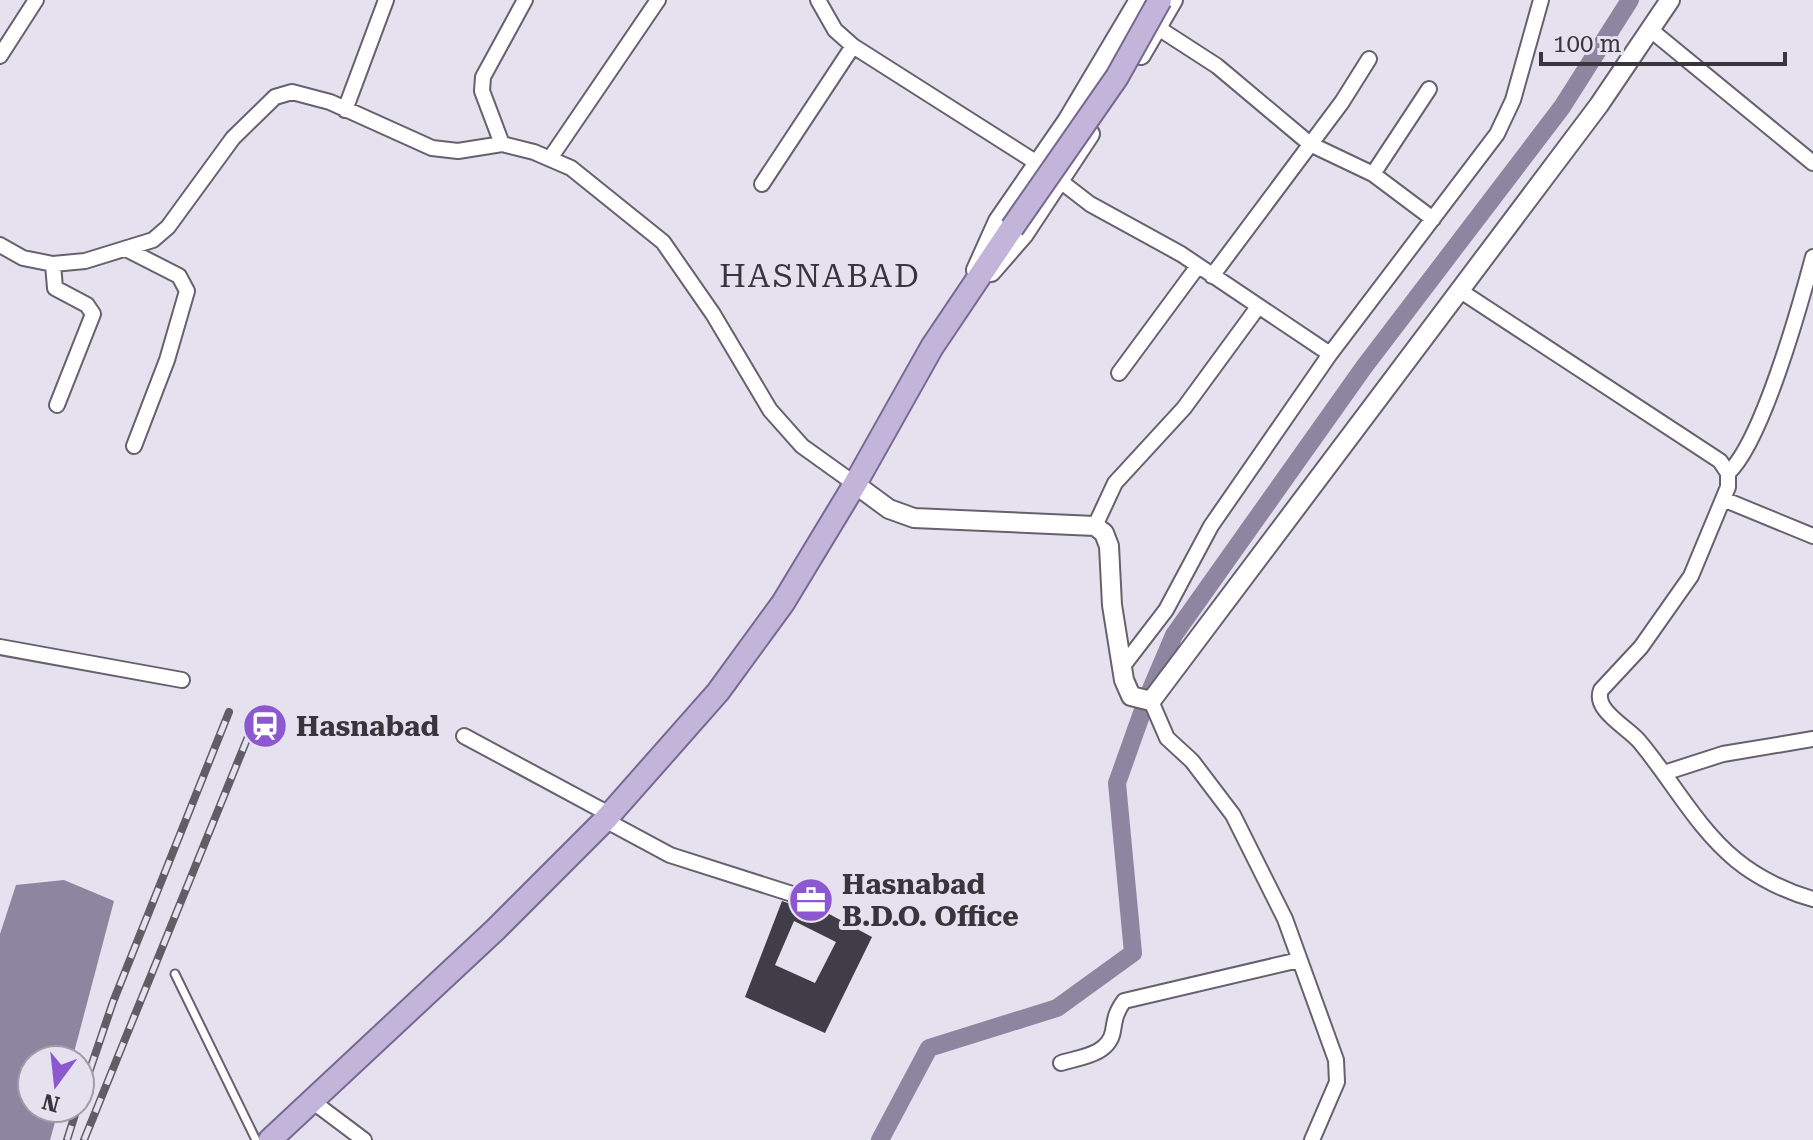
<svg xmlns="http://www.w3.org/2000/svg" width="1813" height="1140" font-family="'Roboto Serif',serif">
<rect width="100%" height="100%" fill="#e5e1ef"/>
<path fill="#8e85a1" d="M64,880L114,901L72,1060H32V1108H59L50,1140H0V934L16,885Z"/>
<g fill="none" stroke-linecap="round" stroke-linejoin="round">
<path stroke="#8e85a1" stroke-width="18" d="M1151,689L1174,635L1364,367L1562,107L1630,0
M880,1140L929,1048L1057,1008L1133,953L1117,783L1143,710"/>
</g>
<path fill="#403d48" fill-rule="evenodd" d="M782,901L808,910L818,908L872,937L825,1033L745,997ZM794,921L836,942L815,983L775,965Z"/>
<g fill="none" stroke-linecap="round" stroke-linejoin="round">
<g stroke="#65616d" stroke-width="11">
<path id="service" d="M175,974L256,1140"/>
</g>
<g stroke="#65616d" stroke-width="18">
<path id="minor" d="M818,0L835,30L853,46L1037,163L1090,204L1181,254L1330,354
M1149,22L1217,66L1310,144L1373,174L1433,219
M1652,31L1813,163
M0,56L36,0
M345,110L386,0
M502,144L482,91L483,77L525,0
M551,157L658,0
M1373,174L1429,89
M762,184L853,46
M0,245L23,258L53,264L85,261L153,240L168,227L233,138L275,97L292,92L330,102L432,148L458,151L502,144L534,152L571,168L663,242L713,314L770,410L802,446L855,484
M126,249L179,276L187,291L167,360L134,446
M53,264L55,288L87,305L93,314L57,405
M1212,276L1342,102L1369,59
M1459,290L1720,461L1728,473V487L1691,576L1641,647L1601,690C1593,710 1627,727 1639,741C1672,780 1696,827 1736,860C1758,878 1787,892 1813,899
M1119,373L1198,266
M1728,473C1762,442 1800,306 1813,257
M1723,499L1813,536
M1095,526L1115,483L1184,408L1258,307
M0,647L182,680
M1123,666L1166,610L1211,526L1330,354L1497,134L1513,100L1541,0
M1151,701L1167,738L1192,761L1233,815L1285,919L1336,1060L1337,1082L1312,1140
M464,736L609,814
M1664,773L1723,754L1813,739
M605,820L670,855L811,900
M1061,1063C1080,1057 1109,1055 1113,1031C1115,1018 1116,1012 1124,1001L1299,960
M312,1101L364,1140"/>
</g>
<g stroke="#65616d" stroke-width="22">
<path id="tertiary" d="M1141,55L1173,0
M976,270L998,221L1067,121L1139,0
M991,272L1024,234L1090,134
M855,484L889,509L914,518L1095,526L1104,533L1109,546L1112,605L1124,680L1131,696L1151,701L1599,105L1670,0"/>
</g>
<g stroke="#776892" stroke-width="26">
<path id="primary" d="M270,1140L495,930L605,820L718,692L783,603L855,484L932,347L1012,228"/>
</g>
<use href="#service" stroke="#fff" stroke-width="7"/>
<use href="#minor" stroke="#fff" stroke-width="14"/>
<use href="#tertiary" stroke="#fff" stroke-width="18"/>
<use href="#primary" stroke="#c2b5d9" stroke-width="22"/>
<g stroke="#605d65" stroke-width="8">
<path id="rail" d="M80,1099L113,1002L229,712
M67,1140L77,1108
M84,1140L254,722"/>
</g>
<use href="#rail" stroke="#e5e1ef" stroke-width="5" stroke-dasharray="15" stroke-linecap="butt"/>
<g stroke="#776892" stroke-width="26" stroke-linecap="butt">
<path id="primary-bridge" d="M1012,228L1117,77L1160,0"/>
</g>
<use href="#primary-bridge" stroke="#c2b5d9" stroke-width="22"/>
</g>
<defs>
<g id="station-disc" transform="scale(2.3)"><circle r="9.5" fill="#8b58d0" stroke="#e5e1ef"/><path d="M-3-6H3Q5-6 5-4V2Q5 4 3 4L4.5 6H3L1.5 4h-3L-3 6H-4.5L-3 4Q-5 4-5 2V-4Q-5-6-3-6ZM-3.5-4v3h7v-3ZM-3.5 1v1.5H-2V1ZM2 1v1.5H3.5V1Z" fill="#fff"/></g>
<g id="office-disc" transform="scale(2.3)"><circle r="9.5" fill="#8b58d0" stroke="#e5e1ef"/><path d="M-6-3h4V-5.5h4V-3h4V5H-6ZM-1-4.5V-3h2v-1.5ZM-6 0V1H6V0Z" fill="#fff"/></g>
</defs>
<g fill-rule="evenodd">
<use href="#station-disc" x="265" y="726"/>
<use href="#office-disc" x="811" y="900"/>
</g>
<g text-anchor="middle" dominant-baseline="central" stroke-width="8" stroke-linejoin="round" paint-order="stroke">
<g font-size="28" font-weight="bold" fill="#38363c" stroke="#e5e1ef" text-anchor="start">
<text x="296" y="726">Hasnabad</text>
<text x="842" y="884">Hasnabad<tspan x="842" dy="32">B.D.O. Office</tspan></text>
</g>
<g font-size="32" letter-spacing="2" fill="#38363c" stroke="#e5e1ef">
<text x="820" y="276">HASNABAD</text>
</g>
</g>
<g transform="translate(56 1084) rotate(195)"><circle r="38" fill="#e5e1ef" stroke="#a09da7" stroke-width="2"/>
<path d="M0-6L14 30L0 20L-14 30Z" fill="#8b58d0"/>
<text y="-12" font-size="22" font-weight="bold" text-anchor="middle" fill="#38363c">N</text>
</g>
<path d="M1541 52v12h244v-12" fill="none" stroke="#38363c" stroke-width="4"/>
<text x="1553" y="52" font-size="24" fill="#38363c" stroke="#e5e1ef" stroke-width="6" paint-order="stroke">100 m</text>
</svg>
